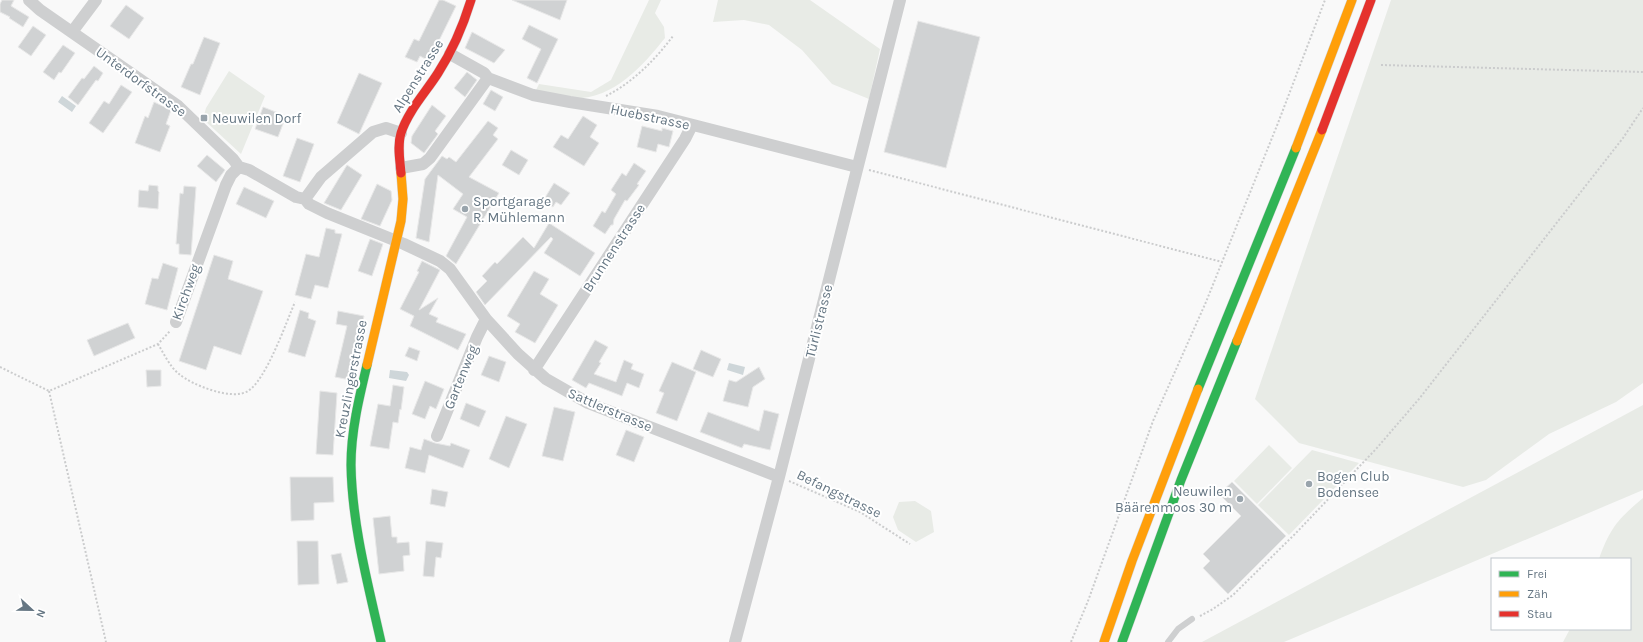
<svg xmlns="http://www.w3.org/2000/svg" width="1643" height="642" font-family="Karla,sans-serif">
<rect width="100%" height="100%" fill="#f9f9f9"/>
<path fill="#e8ebe6" d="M649,0H661L655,13L664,27L665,38C641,68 611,102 568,98C558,97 546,93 536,90L539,84L591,92L611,80Z
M718,0H810L880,49L869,99L832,84L802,50L769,25L744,20L713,22Z
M1391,0H1643V383L1616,402L1549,434L1486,480L1463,487L1299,443L1255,399Z
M229,71L265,96L241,154L203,119L206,108Z
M1643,405V490L1284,642H1202Z
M1269,445L1292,468L1257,504L1234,481Z
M1312,450L1359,463L1289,535L1258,505Z
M1643,498V642H1563L1570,629H1630V559H1599C1610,528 1618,519 1643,498Z
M915,501L931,511L934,532L916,542L898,530L893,517L899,502Z"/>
<path fill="#ced6d9" d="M62,96L76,106L72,112L58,102Z
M729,363L745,367L743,375L727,370Z
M390,370L407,372L409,375L406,381L389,378Z"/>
<path fill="#d0d2d3" stroke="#e8e8e8" d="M2,0H14L11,6L29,17L23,27L9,18L10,17L0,12V4Z
M439,0H443L456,6L429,61L420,56L417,62L405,57L414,39L419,41Z
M512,0H567L560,20Z
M126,5L144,18L129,39L110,26Z
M918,21L980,37L946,168L884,152Z
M529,25L558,39L537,83L527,78L541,49L522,39Z
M33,26L46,35L31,56L18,47Z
M472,32L505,50L494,63L465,48Z
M204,37L220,43L200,95L181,87L191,64H193Z
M63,45L75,53L61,73L59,72L54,80L43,72Z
M94,66L103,73L98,81L96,80L78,105L68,97L82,78L84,79Z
M467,72L477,80L465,97L454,88Z
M359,73L382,83L359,134L337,123Z
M121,85L132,92L103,133L89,123L104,101L109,104Z
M491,90L503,97L495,111L483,104Z
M154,102L171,110L166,124L170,126L160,152L135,143L145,116L148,118Z
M432,105L446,116L435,131L438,134L424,153L411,143L412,136Z
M263,107L286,116L278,137L255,129Z
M583,116L597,125L590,137L599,143L584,166L553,147L561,135L568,139Z
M488,121L498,128L493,135L498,139L469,177L499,193L456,264L446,256L467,217L453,209L463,194L438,175L429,242L416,238L425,179L442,156L447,159L449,157L456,162Z
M642,126L662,131V128L673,131L669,147L658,144L656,152L637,147Z
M297,138L314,144L300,182L283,176Z
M511,150L528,160L519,175L502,165Z
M207,155L225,170L216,182L197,166Z
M634,163L646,171L637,184L639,185L627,201L625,200L614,219L613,225H611L605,234L593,226L602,211L605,213L616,194L611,190L622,173L626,176Z
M347,165L362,175L341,210L324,203Z
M554,183L570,193L561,205L556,202L553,207L543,201Z
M377,184L391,191L392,200L380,226L361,219Z
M149,185L158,186V191L159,192L158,209L138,207L139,190L148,191Z
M184,186L196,187L191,255L179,254V244H176L180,193L183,194Z
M244,187L274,201L266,218L236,204Z
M549,223L595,253L580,276L544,253L553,239L551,237L485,305L476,292L487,281L482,276L495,262L497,264L523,237L534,248Z
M326,228L335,230V233L342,234L328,288L315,285L311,299L295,295L306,254L319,257Z
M370,239L383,244L372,276L358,271Z
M214,255L233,261L228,279L263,291L241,355L214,346L206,370L179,361Z
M422,261L440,270L419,310L438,298L429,314L438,318L436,322L466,334L458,350L410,326L414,316L400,309L419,272L417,271Z
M163,263L178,268L167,310L145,304L152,278L158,279Z
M534,271L549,279L540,294L558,305L535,343L515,332L520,324L507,316Z
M300,310L309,313L308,318L316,321L305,357L288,352Z
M338,311L364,316L350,380L335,377L347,326L336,324Z
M128,323L135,338L94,356L87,340Z
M595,340L608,347L599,362L601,363L594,374L616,382L624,360L633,364L631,369L644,374L639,388L627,383L622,396L589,383L586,388L572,380Z
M409,347L420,351L417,361L405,356Z
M701,350L721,359L713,377L693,369Z
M489,356L506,362L499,382L481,375Z
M672,362L696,372L677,421L656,413L664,393L659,391Z
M759,367L765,379L753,387L748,407L723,401L729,380L736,382Z
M146,370H161V386L147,387Z
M425,381L444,389L436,409L430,406L425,419L412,414Z
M393,385L404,387L401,410L400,409L398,423L393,422L389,449L370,446L378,404L390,406Z
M320,391L337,393L333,455L316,454Z
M466,403L486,411L479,427L460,419Z
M554,407L575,412L563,461L542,456Z
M764,410L779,414L770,450L744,444L742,448L700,432L708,412L759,431Z
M506,416L527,424L509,468L489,459Z
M626,430L644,437L634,462L616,455Z
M424,439L435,443L450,446L451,443L470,450L463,468L429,455L425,473L405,468L410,447L421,450Z
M290,477H333L334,502L314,503V520L291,521Z
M1232,482L1286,536L1228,594L1203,568L1210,561L1203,554L1241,516L1219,494Z
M432,489L448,492L445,507L430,504Z
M390,516L392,537H397V543L409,542L410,555L403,556L404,571L379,574L373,518Z
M297,541H318L319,584L298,585Z
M426,541L443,543L441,558L436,557L434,577L423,576Z
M341,553L348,582L337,584L331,555Z"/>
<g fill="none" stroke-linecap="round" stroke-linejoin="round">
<g stroke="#d5d6d7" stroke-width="10">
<path id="fast" d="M367,365C359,398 351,431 351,465C352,525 368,584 381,642
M1198,389L1296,148
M1122,642L1181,480L1237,341"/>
</g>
<g stroke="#d5d6d7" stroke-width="10">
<path id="slow" d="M1296,148L1352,0
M1237,341L1322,130
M367,365L401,221L403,199L401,173
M1104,642L1132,561L1198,389"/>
</g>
<g stroke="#d5d6d7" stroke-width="10">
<path id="jam" d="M1322,130L1371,0
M401,173C400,160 397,146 401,133C408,111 426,92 438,73C453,50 463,26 471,0"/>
</g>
<path stroke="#cbcccd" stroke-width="2" stroke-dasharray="2 2" stroke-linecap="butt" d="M1381,65L1643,72
M606,96C632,83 655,60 673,36
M869,170L1222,262
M158,344C164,354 170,367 179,374C192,385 232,401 248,391C266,380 286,323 295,302
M0,367L49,391L158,344L170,331
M49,391L106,642
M789,481L860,512L910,544
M1200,616L1213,609L1233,595L1295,534L1376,449L1419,399L1623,138L1643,108
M1071,642L1088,601L1153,421L1206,302L1278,123L1325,0"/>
<path stroke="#cecfd0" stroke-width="6" d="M1168,642L1178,629L1192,619"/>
<path stroke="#cecfd0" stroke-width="12" d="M29,0L40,10L178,106L233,159L239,167L249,170L296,197L305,199L309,204L327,213L404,244L440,261L450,269L486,319L518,354L546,379L588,403L779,477
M72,32L96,0
M450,54L484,73L488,78L533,95L570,102L658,116L857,167
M401,168L423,164L430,158L488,78
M305,199L321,177L373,132L386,128L401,133
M176,322L226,185L231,175L239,167
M534,370L685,139L692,125
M437,436L477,337L486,319
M735,642L779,477L900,0"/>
<use href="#fast" stroke="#30b455" stroke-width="9"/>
<use href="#slow" stroke="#ff9f0a" stroke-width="9"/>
<use href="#jam" stroke="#e5322d" stroke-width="9"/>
</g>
<g fill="#99a4ac" stroke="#fff" stroke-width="1.5">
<rect x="200" y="114" width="8" height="8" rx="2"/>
<circle cx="465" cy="209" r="4"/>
<circle cx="1309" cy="484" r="4"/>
<circle cx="1240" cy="499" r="4"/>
</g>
<g text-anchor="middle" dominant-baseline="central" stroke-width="4" stroke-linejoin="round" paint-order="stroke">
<g font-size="14" fill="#657683" stroke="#fff">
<text transform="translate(418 76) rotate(-58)">Alpenstrasse</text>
<text transform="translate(141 82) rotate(36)">Unterdorfstrasse</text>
<text transform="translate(650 117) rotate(12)">Huebstrasse</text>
<text transform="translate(614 248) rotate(-57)">Brunnenstrasse</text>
<text transform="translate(186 292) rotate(-70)">Kirchweg</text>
<text transform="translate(819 321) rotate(-76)">Türlistrasse</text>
<text transform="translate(461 377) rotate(-68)">Gartenweg</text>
<text transform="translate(351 379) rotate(-79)">Kreuzlingerstrasse</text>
<text transform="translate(610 410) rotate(23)">Sattlerstrasse</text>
<text transform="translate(839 494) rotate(26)">Befangstrasse</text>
</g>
<g font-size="14" fill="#657683" stroke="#fff" text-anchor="start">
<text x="212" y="118">Neuwilen Dorf</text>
<text x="473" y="201">Sportgarage<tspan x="473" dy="16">R. Mühlemann</tspan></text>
<text x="1317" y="476">Bogen Club<tspan x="1317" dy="16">Bodensee</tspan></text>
<text x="1232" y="491" text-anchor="end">Neuwilen<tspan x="1232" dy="16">Bäärenmoos 30 m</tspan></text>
</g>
</g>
<rect x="1491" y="558" width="140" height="72" fill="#ffffff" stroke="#c1c8cd"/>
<rect x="1499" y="571" width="20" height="6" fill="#30b455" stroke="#c1c8cd"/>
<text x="1527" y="578" font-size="12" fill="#657683">Frei</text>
<rect x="1499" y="591" width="20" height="6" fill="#ff9f0a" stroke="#c1c8cd"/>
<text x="1527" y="598" font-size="12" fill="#657683">Zäh</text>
<rect x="1499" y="611" width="20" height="6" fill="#e5322d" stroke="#c1c8cd"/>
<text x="1527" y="618" font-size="12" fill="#657683">Stau</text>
<g transform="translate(32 610) rotate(112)" stroke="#ffffff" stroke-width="3" paint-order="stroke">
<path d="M0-3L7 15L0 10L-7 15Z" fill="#657683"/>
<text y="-6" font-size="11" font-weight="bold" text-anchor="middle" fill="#657683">N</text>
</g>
</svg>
